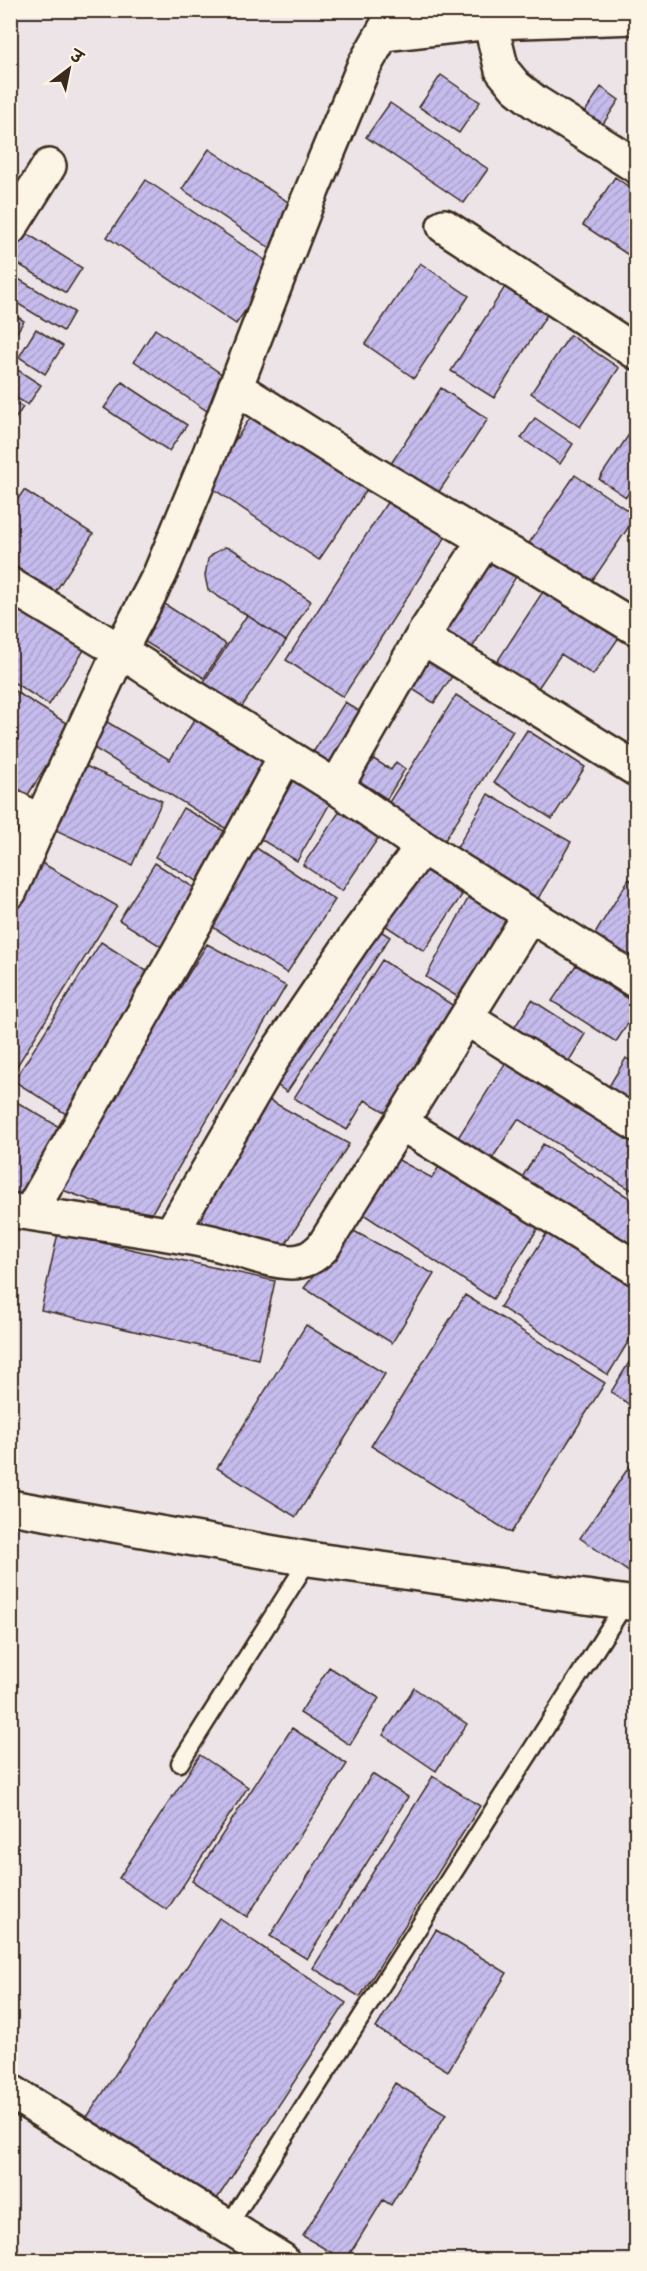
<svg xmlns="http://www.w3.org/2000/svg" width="647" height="2271" font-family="'Comic Neue','Playpen Sans Deva',sans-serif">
<defs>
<pattern id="building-hatch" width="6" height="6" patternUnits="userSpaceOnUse" patternTransform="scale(1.5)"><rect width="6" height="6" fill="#c5bbec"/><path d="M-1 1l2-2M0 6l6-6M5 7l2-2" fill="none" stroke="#aaa1ca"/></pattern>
</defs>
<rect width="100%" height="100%" fill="#ece4e7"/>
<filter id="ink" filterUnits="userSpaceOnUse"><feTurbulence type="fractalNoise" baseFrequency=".0167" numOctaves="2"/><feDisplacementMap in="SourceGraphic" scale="12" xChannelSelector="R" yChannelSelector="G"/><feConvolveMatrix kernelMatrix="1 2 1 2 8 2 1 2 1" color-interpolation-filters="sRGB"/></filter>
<g filter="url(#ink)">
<path fill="url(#building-hatch)" stroke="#3b2a1e" stroke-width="1.5" d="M441,75L480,102L459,133L419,107Z
M601,87L619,100L599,130L581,118Z
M390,103L488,169L464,203L366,137Z
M209,149L297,208L270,248L182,189Z
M615,177L636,192V260L583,225Z
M146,180L275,267L236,324L107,237Z
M18,228L82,268L66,293L10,259V240Z
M420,263L469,296L414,378L365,344Z
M10,274L74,312L63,331L10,299Z
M510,279L550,310L494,398L451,371Z
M10,312L24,321L10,343Z
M36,329L63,346L45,374L19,357Z
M155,329L229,379L207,411L134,361Z
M570,335L619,368L580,427L531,393Z
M10,365L41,385L28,405L10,394Z
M122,382L187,425L169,451L104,408Z
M441,388L488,419L434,499L388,468Z
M10,400L23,407L10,427Z
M256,409L370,485L319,560L206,484Z
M535,418L573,444L560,464L521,438Z
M636,424V481L626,497L599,479Z
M575,475L636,516L584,593L523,552Z
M24,490L93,534L55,592L10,563V511Z
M395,490L452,527L343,697L286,660Z
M489,546L522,567L469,653L436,632Z
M225,547L234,550L311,601L286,641L208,590L205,576L208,559L214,553Z
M546,587L620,636L593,675L561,654L530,700L489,674Z
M10,598L86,647L49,705L10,680Z
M160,601L226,644L204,678L142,640Z
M247,615L286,641L241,708L203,683Z
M425,648L457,669L434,703L403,683Z
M10,688L71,726L21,806L10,799Z
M456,695L513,731L440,848L383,812Z
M345,702L371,719L332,782L305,765Z
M99,717L170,760L196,717L275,764L233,833L84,742Z
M527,730L585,767L552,819L494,782Z
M372,758L391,770L396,762L405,769L387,799L358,780Z
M77,762L162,801L132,865L47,826Z
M285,773L332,800L297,861L250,833Z
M488,794L571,842L532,909L450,860Z
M183,808L226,832L197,881L155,857Z
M340,811L379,837L342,891L303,865Z
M252,845L335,900L287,973L211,926Z
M35,859L117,906L17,1066L10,1061V919Z
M155,863L201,892L165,949L119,920Z
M417,865L462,895L424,951L380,922Z
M629,879L636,883V964L593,937Z
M470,895L513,921L464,1001L426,977Z
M373,926L390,937L287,1092L269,1080Z
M101,942L156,977L69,1116L14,1081Z
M207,944L286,986L147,1221L57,1188Z
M382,960L457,1008L392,1116L365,1100L347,1130L294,1098Z
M576,965L636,1004V1011L616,1042L552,1001Z
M532,1000L585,1034L563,1071L509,1036Z
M626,1058L636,1065V1117L603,1096Z
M508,1059L636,1139V1193L518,1119L486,1168L452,1147Z
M260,1095L349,1144L280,1253L190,1217Z
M10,1098L61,1128L19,1199L10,1197Z
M543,1144L636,1202V1258L517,1185Z
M393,1157L432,1178L443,1160L542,1222L493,1299L360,1212Z
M550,1228L636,1283V1329L608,1375L500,1307Z
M350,1229L434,1274L392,1343L304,1288Z
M58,1233L275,1281L258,1359L41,1310Z
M465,1295L605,1383L511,1533L371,1446Z
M306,1325L385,1374L296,1517L217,1468Z
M636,1351V1409L611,1392Z
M636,1457V1577L580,1538Z
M329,1667L379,1698L350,1745L300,1713Z
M414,1688L467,1724L436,1771L383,1735Z
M292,1728L347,1764L247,1917L192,1881Z
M200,1755L248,1787L167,1910L119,1878Z
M372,1774L408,1797L307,1959L270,1936Z
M433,1776L480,1806L360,1997L313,1968Z
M219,1918L346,2003L211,2208L83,2123Z
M436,1930L507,1973L448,2071L376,2028Z
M395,2083L446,2114L391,2205L383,2200L346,2260H344L303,2236Z"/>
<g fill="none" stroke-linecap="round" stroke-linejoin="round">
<g stroke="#3b2a1e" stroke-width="21">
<path id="service" d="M180,1763L309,1559
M228,2226L626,1602"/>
</g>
<g stroke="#3b2a1e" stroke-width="38">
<path id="minor" d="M490,22L502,70L516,87L535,102L636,166
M383,34L490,22L636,17
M444,226L636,352
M10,228L49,166
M235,387L351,460L485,540
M10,585L120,651L336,787L422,847L636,981
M422,637L636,769
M336,787L422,637L485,540L539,569L636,628
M10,805L40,823
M10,891L40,823L120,651L160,574L208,458L308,200L364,66L396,10
M466,1018L636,1124
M401,1123L636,1268
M10,1210C75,1221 141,1228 206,1241C234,1246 262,1261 291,1262C305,1262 313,1257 323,1247L530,915
M30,1213L195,923L285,757
M171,1234L275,1055L356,936L422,847
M10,2091L282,2260"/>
</g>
<g stroke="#3b2a1e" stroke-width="38">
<path id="tertiary" d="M10,1507L309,1559L636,1604"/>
</g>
<use href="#service" stroke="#fcf5e5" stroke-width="16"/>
<use href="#minor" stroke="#fcf5e5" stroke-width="33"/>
<use href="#tertiary" stroke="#fcf5e5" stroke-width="33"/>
</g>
</g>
<rect width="647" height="2271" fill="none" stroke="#fcf5e5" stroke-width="36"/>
<rect x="18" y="18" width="611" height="2235" fill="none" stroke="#3b2a1e" stroke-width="2" filter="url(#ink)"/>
<g transform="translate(69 69) rotate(32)" stroke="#fcf5e5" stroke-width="4.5" paint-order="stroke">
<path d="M0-4.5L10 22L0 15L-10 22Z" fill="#3b2a1e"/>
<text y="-9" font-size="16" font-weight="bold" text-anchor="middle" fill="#3b2a1e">उ</text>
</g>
</svg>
